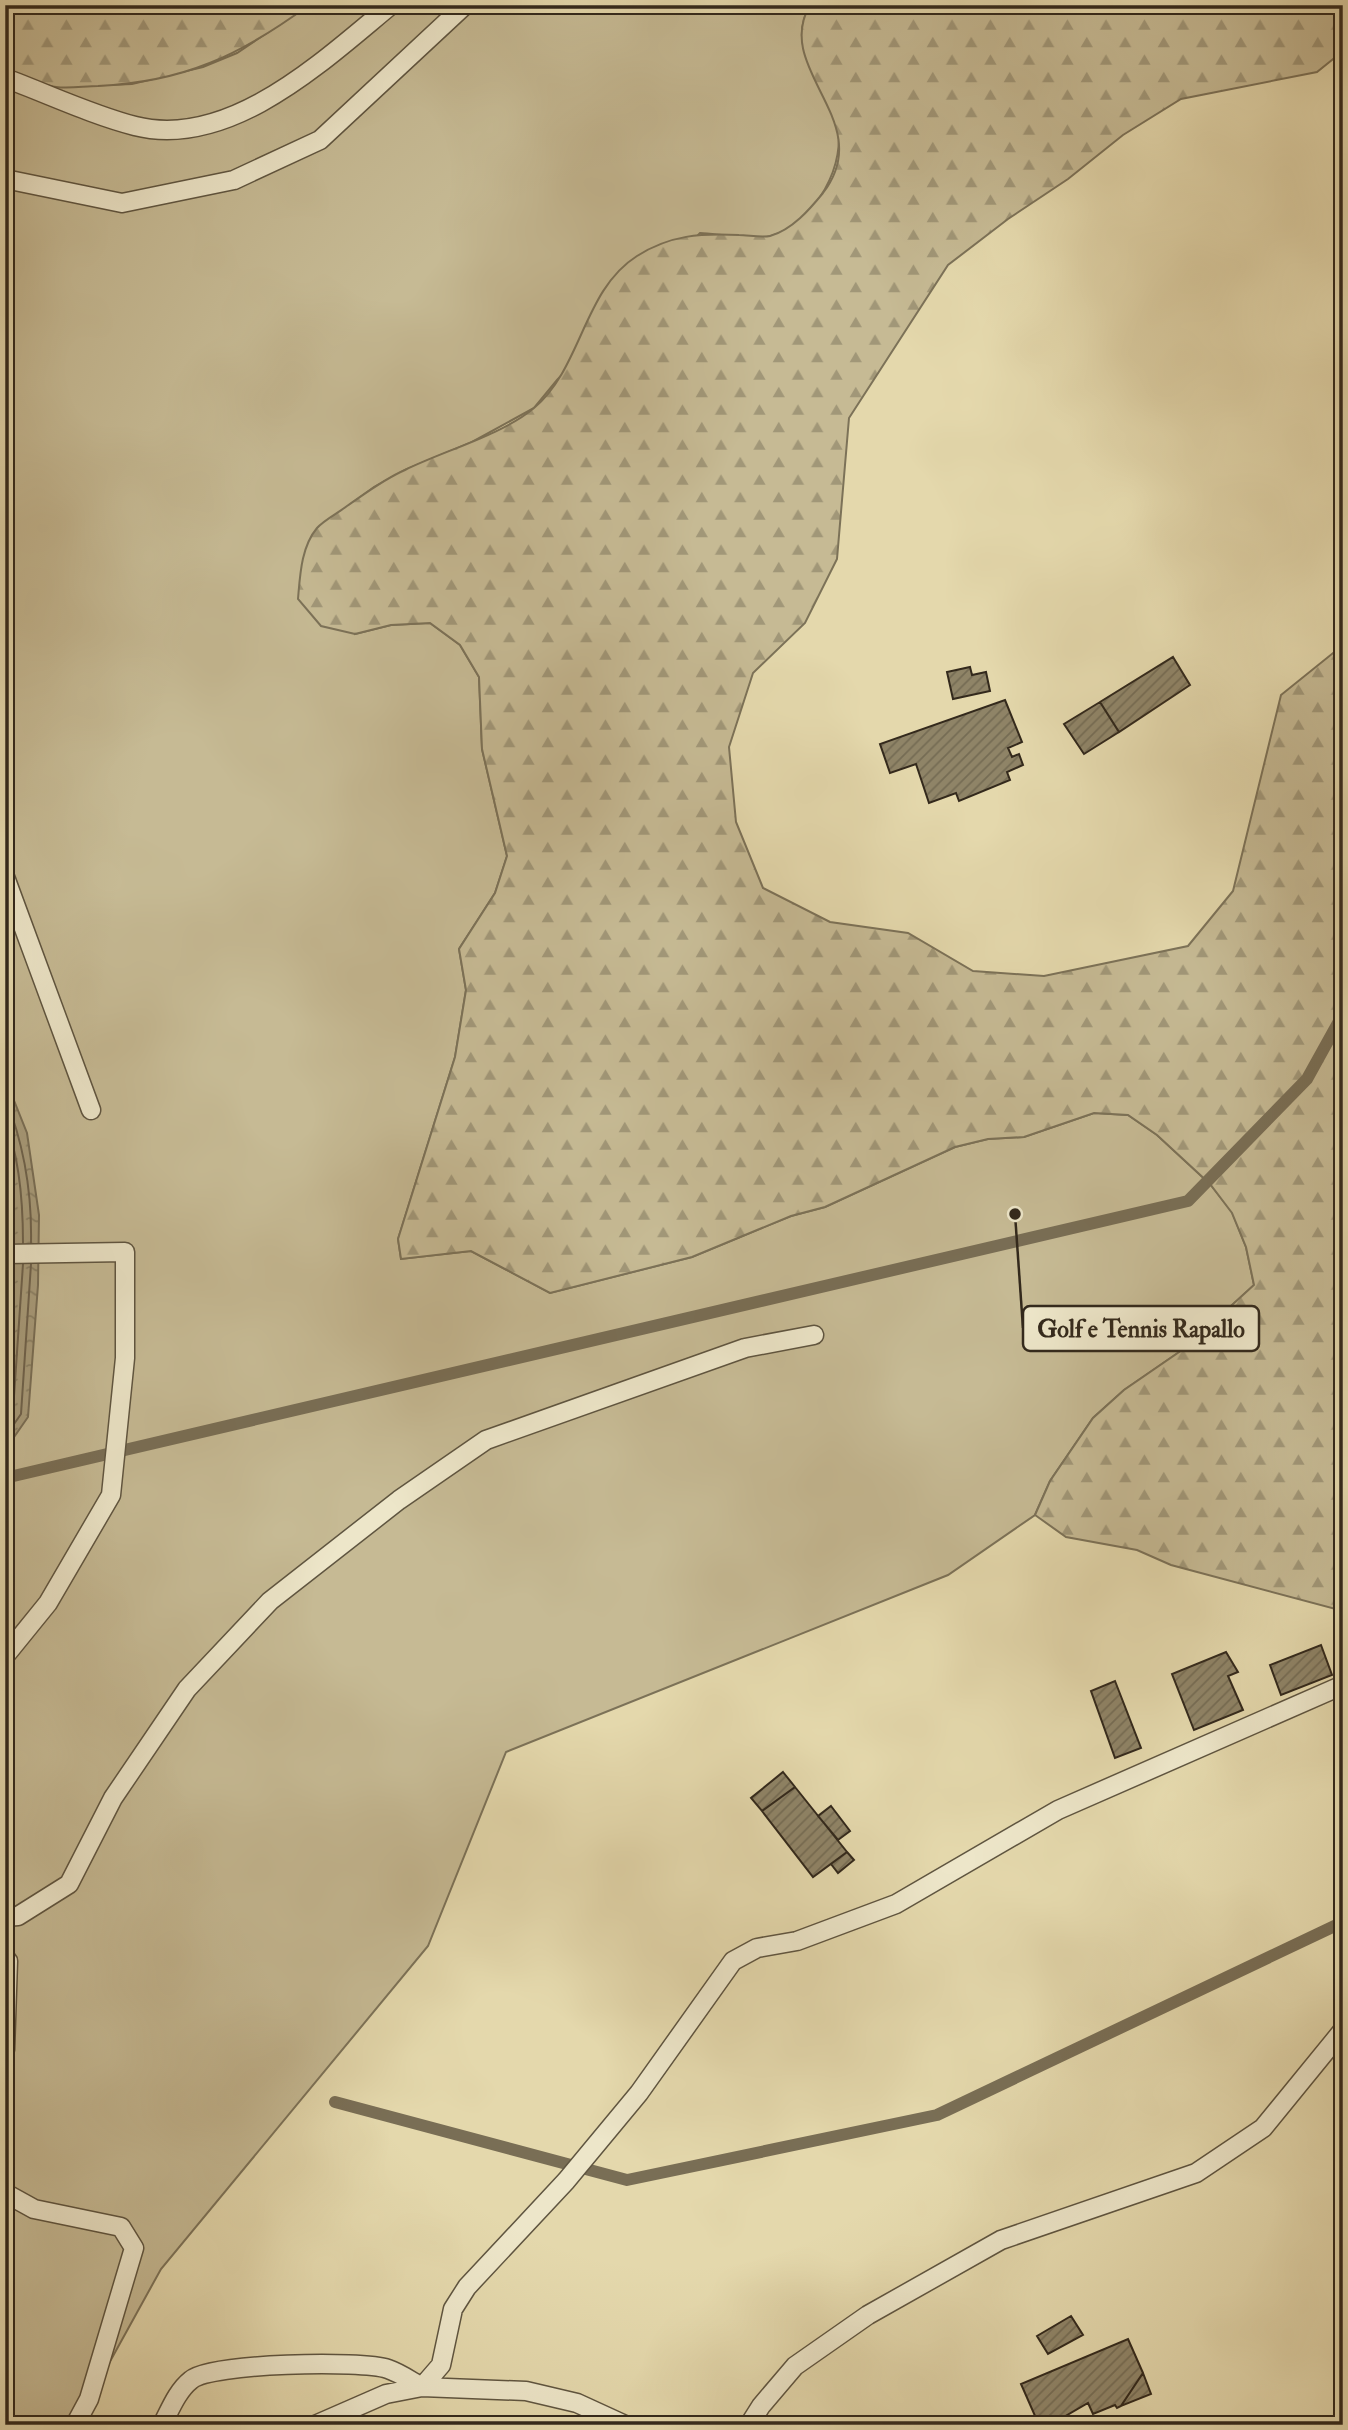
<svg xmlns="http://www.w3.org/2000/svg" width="1348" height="2430" font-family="'IM FELL Double Pica',serif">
<defs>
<pattern id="forest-firs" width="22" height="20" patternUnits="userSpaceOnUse" patternTransform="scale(1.75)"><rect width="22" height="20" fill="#c6ba94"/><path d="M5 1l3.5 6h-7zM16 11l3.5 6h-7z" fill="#a19778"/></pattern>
<pattern id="water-ripples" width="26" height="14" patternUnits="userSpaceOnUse" patternTransform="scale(1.75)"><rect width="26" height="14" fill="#a89c7b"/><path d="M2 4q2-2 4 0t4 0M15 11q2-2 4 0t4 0" fill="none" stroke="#897f64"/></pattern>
<pattern id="building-hatch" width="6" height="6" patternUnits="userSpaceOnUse" patternTransform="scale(1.75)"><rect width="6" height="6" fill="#8f8467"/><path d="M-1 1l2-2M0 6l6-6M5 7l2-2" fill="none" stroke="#756c54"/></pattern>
</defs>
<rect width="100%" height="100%" fill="#e4d8ac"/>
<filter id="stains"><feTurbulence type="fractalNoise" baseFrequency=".00286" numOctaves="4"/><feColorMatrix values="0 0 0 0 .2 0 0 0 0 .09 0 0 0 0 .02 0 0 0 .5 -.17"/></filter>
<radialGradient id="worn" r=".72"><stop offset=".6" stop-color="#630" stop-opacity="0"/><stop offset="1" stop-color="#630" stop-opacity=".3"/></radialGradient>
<path fill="#c6ba94" stroke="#7c7258" stroke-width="2" d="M309,5H810C785,49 824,80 836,120C849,163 815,223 771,236C755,240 718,234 700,233L557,380L534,408L472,442L405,470L374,487L317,529L355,634L391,625L430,623L460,645L479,677L482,749L507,856L495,893L459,949L466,990L455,1057L398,1239L401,1259L471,1251L550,1293L692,1257L791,1216L825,1207L955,1147L988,1139L1024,1137L1094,1113L1128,1115L1157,1135L1210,1184L1232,1212L1246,1247L1254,1285L1185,1348L1124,1390L1093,1418L1050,1481L1035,1515L948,1575L506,1752L428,1946L161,2269L75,2425H5V69L56,87L132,84L203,67L237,53Z"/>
<path fill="url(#forest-firs)" stroke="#7c7258" stroke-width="2" d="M5,5H309C241,55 184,82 98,86C85,86 69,89 56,87C39,84 21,75 5,69Z
M810,5H1343V51L1317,72L1181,99L1123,135L1068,179L1008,219L948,265L849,418L837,559L805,623L753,673L729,747L736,822L763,888L830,922L908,933L973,971L1044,976L1188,946L1233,891L1281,695L1343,645V1611L1171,1565L1137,1550L1066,1537L1035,1515L1050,1481L1093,1418L1124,1390L1185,1348L1254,1285L1246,1247L1232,1213L1210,1184L1157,1135L1128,1115L1094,1113L1024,1137L988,1139L955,1147L825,1207L791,1216L692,1257L550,1293L471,1251L401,1259L398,1239L455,1057L466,990L459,949L495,893L507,856L482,749L479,677L460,645L430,623L391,625L355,634L321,626L298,599C300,576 301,547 317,528C324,520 338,513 347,506C366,493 384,479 405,470C443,451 502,435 534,408C582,368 583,290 637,256C670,235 701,233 739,235C748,235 761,238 770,236C792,230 810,209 823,193C878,121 772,70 810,5Z"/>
<path fill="url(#water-ripples)" stroke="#796e55" stroke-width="2" d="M5,1078L27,1133L39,1215L38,1285L28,1417L5,1450Z"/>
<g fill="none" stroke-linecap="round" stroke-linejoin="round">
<path stroke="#6e624c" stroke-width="2" d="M5,1097C24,1144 32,1193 31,1243
M5,1121C20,1158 23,1204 23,1243
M5,1167L12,1217V1243
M5,1369L12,1264
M5,1422L13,1411L23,1264
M5,1437L21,1414L31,1264"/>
<path stroke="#796e55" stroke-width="12" d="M5,1478L1188,1201L1307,1079L1343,1014
M335,2102L627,2180L937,2115L1343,1922"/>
</g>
<path fill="url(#building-hatch)" stroke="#33291c" stroke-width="2" d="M1173,657L1190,685L1119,732L1100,702Z
M970,667L972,675L986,672L990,691L953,699L947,672Z
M1005,700L1022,742L1008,748L1012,757L1019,754L1023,765L1007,772L1010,780L959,801L956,793L929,803L916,764L890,773L880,744Z
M1100,702L1119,732L1084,754L1064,724Z
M1321,1645L1332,1675L1281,1695L1270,1665Z
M1226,1652L1238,1672L1228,1676L1243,1710L1194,1730L1172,1674Z
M1115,1681L1141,1748L1115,1758L1091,1691Z
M783,1772L795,1787L762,1811L751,1798Z
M795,1787L847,1852L813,1877L762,1811Z
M831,1806L850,1831L838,1840L818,1816Z
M847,1852L854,1860L838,1873L831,1864Z
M1071,2316L1083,2335L1048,2354L1037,2336Z
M1128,2339L1143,2373L1121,2406L1117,2408L1115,2405L1093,2414L1088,2403L1050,2425H1039L1021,2384Z
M1143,2373L1151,2394L1121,2406Z"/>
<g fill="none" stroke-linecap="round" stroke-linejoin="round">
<g stroke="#5f5540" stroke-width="21">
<path id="service" d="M5,78C48,94 92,115 135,126C230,150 324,60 391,5
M5,179L122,203L234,180L320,140L465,5
M5,877L91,1110
M5,1254L125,1252V1358L111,1495L48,1603L5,1656
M5,1917L18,1916L69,1884L113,1798L187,1689L270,1601L399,1500L486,1440L745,1348L814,1335
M5,1958L8,1961L5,2050
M5,2193L34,2209L121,2227L134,2248L89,2399L75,2425
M422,2387L441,2365L453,2309L467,2287L566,2181L639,2093L733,1961L757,1948L797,1941L896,1904L1058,1810L1343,1685
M162,2425C170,2410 177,2391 191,2380C210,2363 362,2360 388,2369C400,2373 411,2381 422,2387
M315,2425L386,2394L422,2387L526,2391L577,2403L625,2425
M749,2425L761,2406L795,2366L868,2315L1001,2240L1196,2173L1263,2128L1343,2030"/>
</g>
<use href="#service" stroke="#ede6c9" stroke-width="18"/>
</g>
<path fill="none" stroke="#33291c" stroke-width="2.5" d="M1015 1214L1023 1328"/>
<circle fill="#33291c" stroke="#ede6c9" stroke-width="2.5" cx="1015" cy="1214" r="7"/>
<rect fill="#ede6c9" stroke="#33291c" stroke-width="2.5" x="1023" y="1306" width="236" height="45" rx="7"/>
<g font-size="24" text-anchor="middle" font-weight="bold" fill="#33291c">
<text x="1141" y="1337">Golf e Tennis Rapallo</text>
</g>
<rect width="1348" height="2430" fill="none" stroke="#e4d8ac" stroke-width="28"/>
<rect x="7" y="7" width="1334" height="2416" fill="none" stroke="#33291c" stroke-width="3.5"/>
<rect x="14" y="14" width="1320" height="2402" fill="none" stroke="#33291c" stroke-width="2"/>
<rect width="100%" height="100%" filter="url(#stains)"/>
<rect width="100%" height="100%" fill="url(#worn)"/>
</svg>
